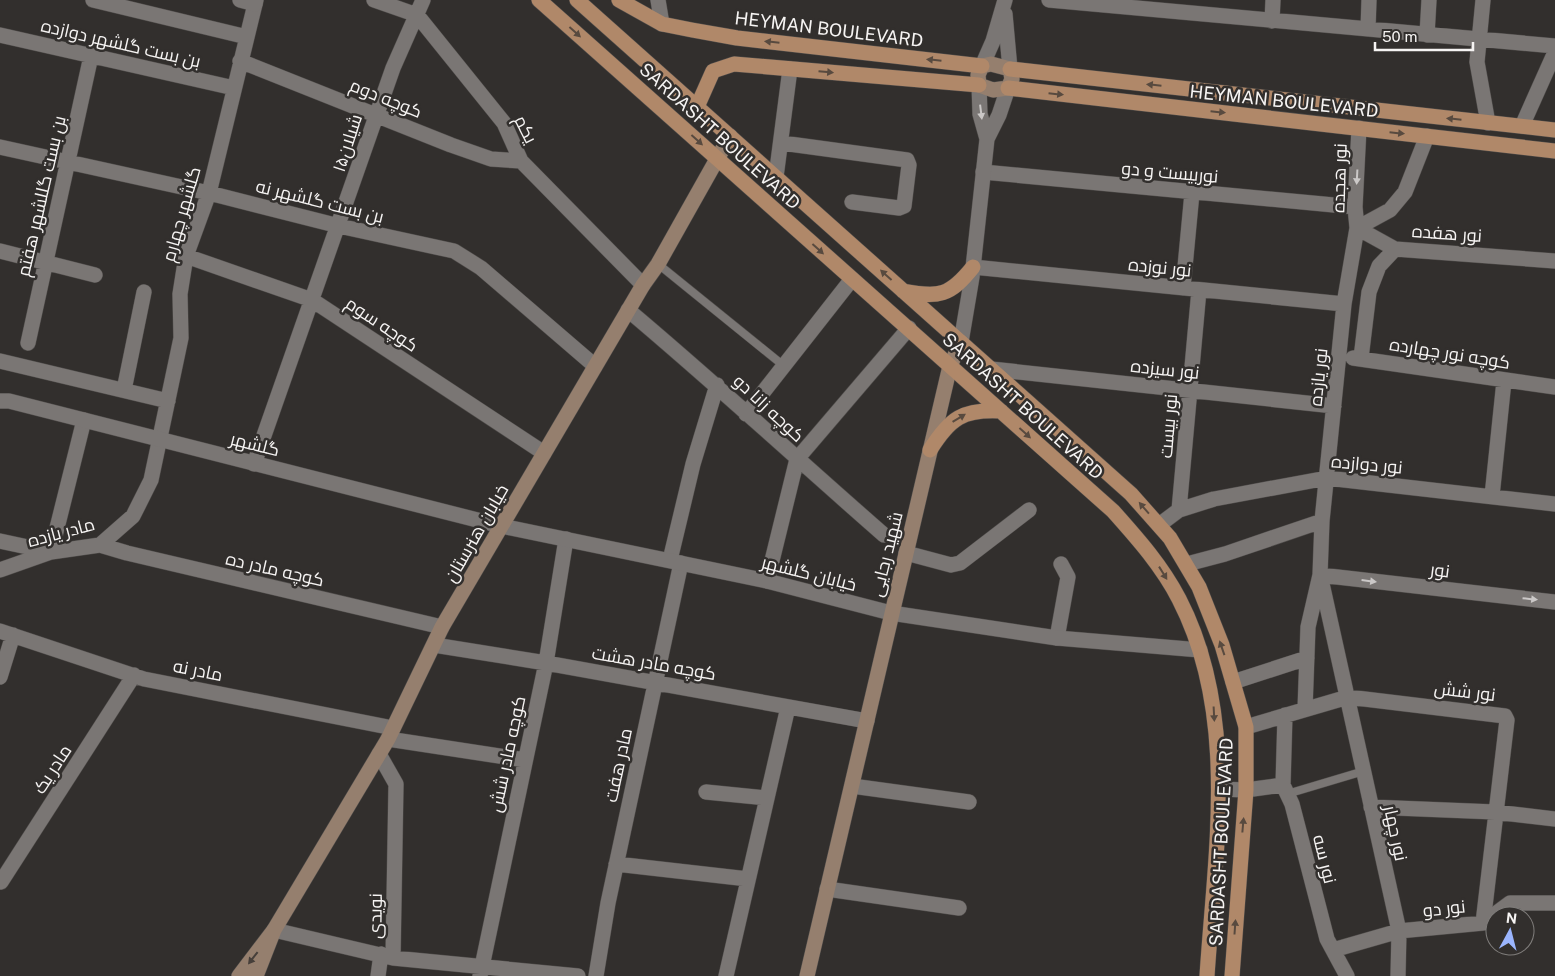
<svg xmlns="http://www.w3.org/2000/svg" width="1555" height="976" font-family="'Public Sans',Cairo,sans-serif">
<rect width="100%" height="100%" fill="#322f2d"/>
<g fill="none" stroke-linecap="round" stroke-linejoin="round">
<g stroke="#4f4c4a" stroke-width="9">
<path id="service" d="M658,264L784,366
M1287,794L1364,771"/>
</g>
<g stroke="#4f4c4a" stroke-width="16">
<path id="minor" d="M93,0L247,37
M374,0L417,15L504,123L521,161L643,285
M658,0L662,24
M1049,0L1555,46
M1483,0L1477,62L1488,123
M1272,21L1273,0
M1368,29L1369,0
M0,35L234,88
M1427,35L1429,0
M240,61L451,145L491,159L521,161
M1522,126L1555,52
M1359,128L1355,207L1357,228L1390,210L1405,192L1427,136
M782,143L907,160L909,165L904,206L899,208L852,202
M0,147L209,193L339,226L454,251L481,268L595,366
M983,172L1355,207
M776,177L790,69
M0,251L95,275
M186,256L312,300L544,453
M973,267L1344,304
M1183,288L1192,193
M628,310C715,383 798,460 884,535
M28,343L91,56
M1353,358L1555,387
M1361,358L1369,292L1379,266L1395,249L1555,261
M0,361L168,401
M991,369L1334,406
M124,390L144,292
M746,414L852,279
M254,464L393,68L423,0
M1492,496L1504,381
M1179,510L1214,499L1327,478L1555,504
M1159,525L1179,510L1199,290
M0,541L51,552L84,420
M100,545L127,553L442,627
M906,553L951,565L960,563L1029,510
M670,560L693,464L717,385
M1187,564L1225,554L1322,521
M0,570L51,552L100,545L133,516L151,480L181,338L180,294L186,256L209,193L256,0
M1320,575L1555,602
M1321,579L1399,931L1398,976
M767,581L797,459L909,328
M0,631L144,679L393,728
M1057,638L1068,577L1061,564
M434,645L546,663L867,721
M0,677L13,635
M1233,682L1307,658
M1305,709L1308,627L1320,575L1322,521L1344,304L1357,228L1395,249
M1246,727L1348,697L1505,716L1507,720L1483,923
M388,739L525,760
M379,754L396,784L393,958L578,976
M1283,785L1285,715
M852,786L969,802
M1219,789L1246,790L1283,785L1292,804L1327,939L1347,976
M706,792L767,798
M1371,807L1495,812L1555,819
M616,864L748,879
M1,882L134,675
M827,889L959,908
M274,930L393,958
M1333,950L1399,931L1483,923L1510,903H1555
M378,976L381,954
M480,976L546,663L566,539
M596,976L608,903L681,563
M726,976L788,707"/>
</g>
<g stroke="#4f4c4a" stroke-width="16">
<path id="tertiary" d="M240,0L255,4
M1005,14L1010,69
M982,66L993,41L1005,0
M979,85L980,114L987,139
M961,342L972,277L987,139L999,115L1008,88
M0,401H9L501,526L767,581L891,613L1057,638L1200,650"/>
</g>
<g stroke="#4f4c4a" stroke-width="16">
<path id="secondary" d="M991,64L1010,69L1012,79L1008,88L993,90L979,85L978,75L982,66Z
M274,930L388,739L442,627L643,285L658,264L730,136
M239,976L274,930L256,976
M807,976L950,366L961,342"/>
</g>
<g stroke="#4f4c4a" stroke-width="16">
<path id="primary" d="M539,0L1113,511C1138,539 1162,566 1179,599C1239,715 1215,852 1207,976
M577,0L1131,494L1170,538L1199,587L1222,645L1246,727V790L1232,976
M619,0L662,24L692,30L737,38L982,66
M1010,69L1555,130
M1008,88L1555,151
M697,107L713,71L734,64L979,85
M903,291C939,298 950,296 973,267
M930,450C950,418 963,409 1001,411"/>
</g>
<use href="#service" stroke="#7a7674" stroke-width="8"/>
<use href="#minor" stroke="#7a7674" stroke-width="15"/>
<use href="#tertiary" stroke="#7a7674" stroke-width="15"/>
<use href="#secondary" stroke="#957f6e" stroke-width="15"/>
<use href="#primary" stroke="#b08869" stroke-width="15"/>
</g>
<defs><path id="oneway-solid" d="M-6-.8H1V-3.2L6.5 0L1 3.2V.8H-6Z" transform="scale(1.25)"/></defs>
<g fill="#584a3f">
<use href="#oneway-solid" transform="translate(575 32) rotate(42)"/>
<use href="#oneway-solid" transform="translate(772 42) rotate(-174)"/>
<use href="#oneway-solid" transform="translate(934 60) rotate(-174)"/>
<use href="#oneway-solid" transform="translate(826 72) rotate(5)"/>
<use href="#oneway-solid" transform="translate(1154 85) rotate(-174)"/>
<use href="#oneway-solid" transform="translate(1056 94) rotate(6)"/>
<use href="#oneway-solid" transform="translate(1218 112) rotate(6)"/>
<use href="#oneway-solid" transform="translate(1454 119) rotate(-174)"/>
<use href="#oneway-solid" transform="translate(1397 133) rotate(6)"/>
<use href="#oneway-solid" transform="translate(697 140) rotate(42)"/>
<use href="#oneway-solid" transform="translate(818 249) rotate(42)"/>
<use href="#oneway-solid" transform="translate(886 275) rotate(-138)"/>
<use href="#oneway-solid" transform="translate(959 418) rotate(-31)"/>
<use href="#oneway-solid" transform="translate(1025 433) rotate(42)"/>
<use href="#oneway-solid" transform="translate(1144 508) rotate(-131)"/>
<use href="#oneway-solid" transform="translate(1163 573) rotate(58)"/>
<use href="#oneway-solid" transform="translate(1222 648) rotate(-109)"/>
<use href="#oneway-solid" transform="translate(1214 714) rotate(87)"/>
<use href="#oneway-solid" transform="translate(1243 825) rotate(-85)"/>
<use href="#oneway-solid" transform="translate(1235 927) rotate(-86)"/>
</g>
<g fill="#cbc8c7">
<use href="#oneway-solid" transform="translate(981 112) rotate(83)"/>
<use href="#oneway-solid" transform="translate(1357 177) rotate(93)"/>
<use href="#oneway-solid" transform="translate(1369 581) rotate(7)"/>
<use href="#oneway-solid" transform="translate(1530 599) rotate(6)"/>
</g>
<use fill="#463f3a" href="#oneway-solid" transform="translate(253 958) rotate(128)"/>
<g text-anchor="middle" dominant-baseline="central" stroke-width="5" stroke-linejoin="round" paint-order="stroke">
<g font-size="18" fill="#f6f4f3" stroke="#322f2d">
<text transform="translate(829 29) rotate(7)">HEYMAN BOULEVARD</text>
<text transform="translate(121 43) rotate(13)">بن بست گلشهر دوازده</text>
<text transform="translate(386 98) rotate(22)">کوچه دوم</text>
<text transform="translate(1284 101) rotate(6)">HEYMAN BOULEVARD</text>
<text transform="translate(526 129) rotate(63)">یکم</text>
<text transform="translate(720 136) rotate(42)">SARDASHT BOULEVARD</text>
<text transform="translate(347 143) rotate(-72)">شیلان۱۵</text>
<text transform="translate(1170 172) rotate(5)">نوربیست و دو</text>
<text transform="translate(1339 178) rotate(-88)">نور هجده</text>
<text transform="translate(41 196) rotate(-77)">بن بست گللشهر هفتم</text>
<text transform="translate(320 201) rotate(14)">بن بست گلشهر نه</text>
<text transform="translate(181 214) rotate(-74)">گلشهر چهارم</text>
<text transform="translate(1447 233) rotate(4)">نور هفده</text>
<text transform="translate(1160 267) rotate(6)">نور نوزده</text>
<text transform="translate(382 324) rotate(34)">کوچه سوم</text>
<text transform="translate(1450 353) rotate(9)">کوچه نور چهارده</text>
<text transform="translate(1165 369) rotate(6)">نور سیزده</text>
<text transform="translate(1318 377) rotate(-84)">نور یازده</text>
<text transform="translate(1023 406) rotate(42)">SARDASHT BOULEVARD</text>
<text transform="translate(769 408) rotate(43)">کوچه زانا دو</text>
<text transform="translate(1168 426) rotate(-85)">نور بیست</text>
<text transform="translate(255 444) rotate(14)">گلشهر</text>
<text transform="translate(1367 464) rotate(5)">نور دوازده</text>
<text transform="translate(61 532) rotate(-15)">مادر یازده</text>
<text transform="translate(476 533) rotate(-60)">خیابان هنرستان</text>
<text transform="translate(886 554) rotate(-76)">شهید رجایی</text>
<text transform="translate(275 569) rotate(13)">کوچه مادر ده</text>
<text transform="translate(1440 570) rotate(7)">نور</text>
<text transform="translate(809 573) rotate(14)">خیابان گلشهر</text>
<text transform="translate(654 663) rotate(10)">کوچه مادر هشت</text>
<text transform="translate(198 670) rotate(11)">مادر نه</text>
<text transform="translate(1465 691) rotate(7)">نور شش</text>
<text transform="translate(507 754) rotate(-78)">کوچه مادر شش</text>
<text transform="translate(618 765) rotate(-78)">مادر هفت</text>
<text transform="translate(52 769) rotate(-57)">مادر یک</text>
<text transform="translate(1396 833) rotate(78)">نور چهار</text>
<text transform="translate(1221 842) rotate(-87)">SARDASHT BOULEVARD</text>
<text transform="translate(1325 859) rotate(76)">نور سه</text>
<text transform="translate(1444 908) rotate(-6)">نور دو</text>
<text transform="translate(375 916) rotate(-89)">نویدی</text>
</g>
</g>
<g transform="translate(1510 931) rotate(7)"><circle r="24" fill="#322f2d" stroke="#807e7c"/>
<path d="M0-4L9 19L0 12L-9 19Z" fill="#9bb5fd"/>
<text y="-8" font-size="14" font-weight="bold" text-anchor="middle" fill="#f6f4f3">N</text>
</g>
<path d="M1375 42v8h98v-8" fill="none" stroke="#f6f4f3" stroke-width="2.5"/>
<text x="1382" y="42" font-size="15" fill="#f6f4f3" stroke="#322f2d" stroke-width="4" paint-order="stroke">50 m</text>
</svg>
